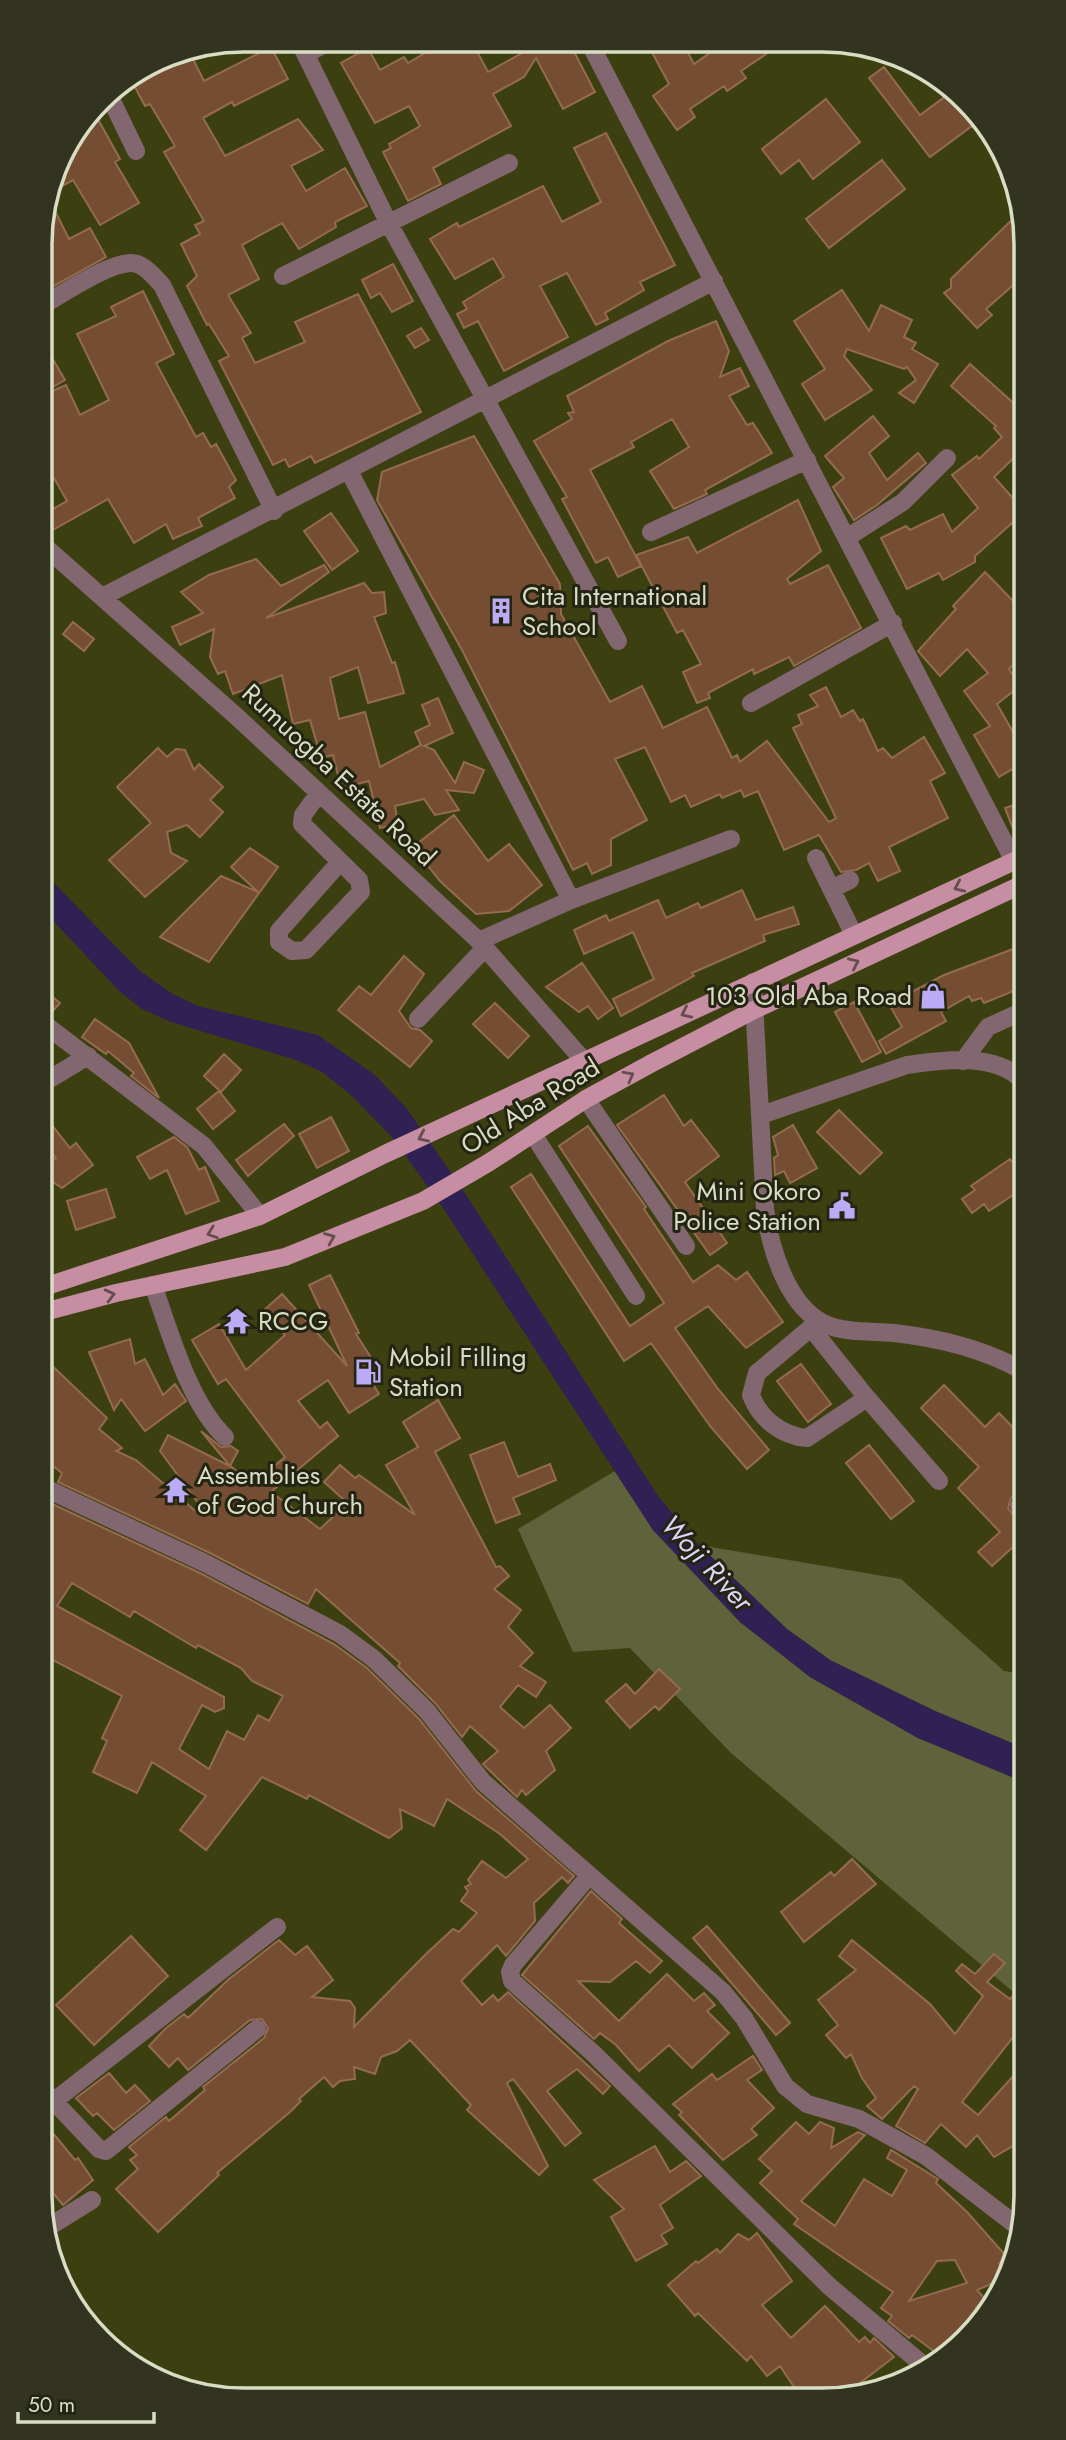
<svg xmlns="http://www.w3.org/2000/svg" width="1066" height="2440" font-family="Jost,sans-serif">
<rect width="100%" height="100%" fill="#3c4011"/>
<path fill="#5e633c" d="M615,1471L653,1530L740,1622L810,1677L918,1738L1024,1782L1025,2002L731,1753L630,1648L573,1652L518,1529Z
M699,1545L901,1579L1004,1671L1024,1674V1748L935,1711L830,1660L787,1629Z"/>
<path fill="#302053" d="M43,872L140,971L171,993L198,1006L318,1035L375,1075L407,1109L467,1196L658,1496L699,1545L787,1629L830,1660L935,1711L1024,1748V1782L918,1738L810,1677L740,1622L653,1530L443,1208L392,1137L351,1095L322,1072L296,1060L171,1022L142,1009L120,992L43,910Z"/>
<path fill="#744d32" stroke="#956b50" stroke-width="2" fill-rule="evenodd" d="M432,41L472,42L488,72L531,48L527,42H569L595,92L563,109L536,58L524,77L493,94L511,126L433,168L441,184L408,201L383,152L391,148L389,144L420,126L409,106L375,123L341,63L368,48L380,70L404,57L408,63L435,47Z
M647,43H683L694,64L724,43L781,44L741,71L746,78L727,91L724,86L690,109L695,117L677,130L653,96L669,84Z
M271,47L288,79L234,106L232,102L203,118L225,156L298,119L323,150L291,166L306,191L345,168L367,206L335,222L336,227L299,249L282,223L242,245L259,279L228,295L251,333L242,338L255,363L305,342L295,322L358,294L421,412L315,463L311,456L289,467L285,459L273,465L219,361L229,356L209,324L207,325L187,286L197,276L181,244L200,234L195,225L204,221L164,152L175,146L150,104L145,106L130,78L172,55L189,51L204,81Z
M884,67L920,115L954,90L976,123L930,157L869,78Z
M826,99L860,142L813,179L799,160L781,174L762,149Z
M94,112L120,159L115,162L139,203L100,225L73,180L51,192L62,154Z
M606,133L675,265L640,282L644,290L605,313L608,319L596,325L567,273L540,286L568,337L504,371L478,321L464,328L457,314L467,309L463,302L504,277L493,258L455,279L430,239L457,223L459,227L543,186L562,222L601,202L574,148Z
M882,160L905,189L829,248L806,219Z
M49,199L69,239L90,228L106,257L41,293V231Z
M1019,213V280L986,309L992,315L977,328L944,293L951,288V279Z
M393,264L413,301L392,312L380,293L371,298L362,280Z
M842,290L869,331L881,305L912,320L904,337L916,343L912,349L938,364L914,403L899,393L916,380L907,367L904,369L847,349L844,356L872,390L825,420L802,384L825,369L794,321Z
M143,291L174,354L156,363L196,437L203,433L211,447L216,444L236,480L229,487L235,498L198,518L202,526L173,539L166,524L134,543L108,499L51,531L42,515L67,501L41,455V396L66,385L80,415L109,400L77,334L116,316L111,307Z
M716,321L729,351L720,377L740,368L749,386L729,396L747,425L753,423L772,453L705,490L707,494L674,509L650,471L689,447L672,419L631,442L634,447L590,470L641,566L618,577L608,557L596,563L562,499L567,497L534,441L572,419L568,413L574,412L567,396L668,341Z
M421,328L429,340L415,348L407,336Z
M41,339L65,380L53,387L41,366Z
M970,364L1020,409V452L994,477L1020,506V516L975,556V562L943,580L939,573L907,589L881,538L906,526L910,530L943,514L952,532L978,508L952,475L977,456L979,459L1002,437L994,428L996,426L951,386Z
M873,416L889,436L869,453L887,480L918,453L926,463L877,505L854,520L833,487L844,478L825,456Z
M474,436L560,584L561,614L610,702L642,686L663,728L707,707L732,758L737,755L740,762L767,741L829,822L836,818L793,728L802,724L798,715L818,706L810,695L826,687L841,717L853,710L860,721L863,719L878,751L883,748L892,758L924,737L945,773L930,781L948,818L889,847L900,871L878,881L869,863L856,870L841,872L819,835L784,850L758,791L744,797L741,790L722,798L720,794L691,807L685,795L671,802L645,747L615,759L647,820L611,839V865L592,874L587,863L573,870L462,650L377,500L382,472Z
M798,500L821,551L787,579L790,584L828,565L861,628L794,666L789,657L754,674L753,669L708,693L710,698L697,703L683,672L701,664L683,630L677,633L636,555L688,537L697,553Z
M331,513L358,551L332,570L304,531Z
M256,559L281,586L324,565L329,572L266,618L364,583L372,593L384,592L386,613L374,617L392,663L395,662L404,693L368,703L358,667L330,678L339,719L365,712L380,767L421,745L415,732L430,725L422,705L438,698L453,733L424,746L434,750L455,783L464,762L484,770L474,793L446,790L459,810L435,815L424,799L395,806L398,824L380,828L369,781L341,788L333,755L321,758L310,720L293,724L282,675L233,694L225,671L218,674L210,657L214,629L180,645L172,627L203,613L181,592L209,575Z
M985,572L1020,608V658L1009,669L1020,686L997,704L1021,746V764L999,777L974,735L990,726L964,691L988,673L967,649L940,676L918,651L956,609L953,606Z
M73,622L94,639L84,651L63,634Z
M158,748L167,757L176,749L185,750L194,770L199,764L223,787L210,800L223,812L200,837L187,825L167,832L171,853L187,861L145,897L109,860L151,823L117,787Z
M1021,803V847H1020L1005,808Z
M454,815L488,861L509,844L542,885L509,911L476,914L440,881L413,847Z
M250,848L278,867L209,962L160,937L221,876L258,892L231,867Z
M742,890L756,920L793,907L799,924L763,935L765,941L692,973L694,976L621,1016L613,999L654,979L633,932L584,954L574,930L606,915L609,921L658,900L666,918L698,903L701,908Z
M1021,946V988L984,1003L981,998L972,1001L969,996L941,1012L946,1021L886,1054L879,1041L902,1027L889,1004L944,975Z
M404,956L424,974L399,1011L411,1028L420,1030L432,1041L410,1067L338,1010L359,986L371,995Z
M582,963L613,1008L598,1019L588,1006L579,1012L546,987Z
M43,989L60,1003L50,1014L43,1012Z
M854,1002L881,1052L862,1062L835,1012Z
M495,1003L529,1036L508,1058L473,1024Z
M95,1019L129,1043L159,1098L131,1076L134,1073L108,1051L106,1054L82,1037Z
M224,1054L241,1070L221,1092L204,1076Z
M219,1091L235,1111L213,1129L197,1109Z
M664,1095L684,1126L691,1120L719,1156L685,1182L727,1243L710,1255L617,1125Z
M839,1110L882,1153L860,1174L817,1132Z
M44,1115L70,1148L76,1143L93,1165L62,1188L44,1176V1167L56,1158L44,1142Z
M331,1117L349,1151L317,1168L299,1134Z
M284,1124L294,1136L248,1176L236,1160Z
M793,1125L817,1168L790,1183L784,1171L775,1175L774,1158L778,1155L773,1137Z
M588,1126L646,1207L644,1209L693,1282L718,1265L736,1280L747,1272L783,1322L746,1348L708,1306L675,1328L718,1389L769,1450L747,1469L710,1426L651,1343L624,1361L511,1187L531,1174L630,1326L664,1303L559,1146Z
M174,1137L187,1147L199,1170L205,1167L219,1201L186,1214L167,1170L150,1179L137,1157Z
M1010,1159L1022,1175V1189L989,1211L984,1204L972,1213L962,1199L975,1190L971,1186Z
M106,1189L115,1217L76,1230L67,1201Z
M330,1275L359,1333L356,1334L375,1364L364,1370L379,1394L349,1413L328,1380L298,1401L320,1428L327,1422L338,1436L271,1492L320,1529L338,1512L335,1507L344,1500L324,1482L340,1465L355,1478L359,1475L415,1515L386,1465L418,1447L403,1422L438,1400L460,1438L435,1452L496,1567L500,1566L509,1576L494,1589L521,1610L508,1627L533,1653L520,1666L546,1682L536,1697L518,1685L500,1707L524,1728L550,1705L571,1728L546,1751L555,1770L526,1795L522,1790L517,1797L483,1764L498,1751L470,1726L462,1737L435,1703L398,1666L400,1663L316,1589L308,1604L210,1553L58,1482L62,1473L45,1460L44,1358L107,1418L99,1429L122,1448L116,1451L136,1460L200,1515L204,1511L160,1451L168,1435L232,1467L252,1485L285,1457L226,1379L218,1384L192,1340L219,1324L246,1370L285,1335L263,1311L282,1294L347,1366L309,1285Z
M130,1339L135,1364L145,1359L163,1395L175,1384L186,1401L145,1431L121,1399L114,1410L89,1352Z
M801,1364L831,1404L808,1422L777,1381Z
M944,1385L985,1427L999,1413L1023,1438V1491L1011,1498L1008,1508L1015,1517L1023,1516V1538L992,1566L978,1552L1000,1532L958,1488L979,1467L921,1408Z
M201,1431L221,1447L231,1446L238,1451L230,1466Z
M504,1442L518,1477L550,1464L556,1480L513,1498L520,1514L496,1523L470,1455Z
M869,1445L914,1501L891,1519L846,1463Z
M48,1502L200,1573L334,1644L367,1668L419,1719L476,1791L574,1876L568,1883L562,1877L534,1903L535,1921L506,1956L497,1945L461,1981L482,2005L493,1995L498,2001L508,1992L610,2086L603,2094L577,2069L547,2091L581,2133L565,2146L513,2079L507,2083L548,2166L539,2175L467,2110L471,2105L410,2040L397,2051L381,2057L375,2074L354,2067L355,2079L340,2081L333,2087L324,2077L299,2099L301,2101L290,2112L217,2173L219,2175L158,2232L116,2189L138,2169L130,2160L137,2155L129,2147L166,2117L169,2121L205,2090L203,2087L264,2038L268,2028L262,2019L250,2020L188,2070L178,2058L169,2067L149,2046L165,2029L184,2014L188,2018L229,1979L279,1940L295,1955L307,1946L333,1980L312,1997L350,2001L355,2008L354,2027L426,1954L453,1929L459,1932L477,1913L461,1901L468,1891L465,1887L471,1884L468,1880L482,1861L506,1878L528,1859L500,1834L447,1799L434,1826L400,1809L402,1828L389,1838L309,1795L307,1799L262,1777L206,1850L180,1830L206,1796L152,1762L137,1793L93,1772L107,1741L102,1738L122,1696L45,1656V1509ZM72,1583L130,1617L134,1611L196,1648L198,1645L241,1668L252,1681L283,1696L269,1721L258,1715L244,1740L227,1731L209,1769L179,1749L202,1705L215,1712L224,1708V1697L57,1606Z
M659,1669L680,1689L659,1710L655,1706L630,1728L606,1701L626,1684L635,1694Z
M852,1859L876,1884L804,1942L781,1912L831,1872L834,1876Z
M591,1891L622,1919L619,1923L662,1961L650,1973L636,1961L610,1982L578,1981L619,2021L667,1974L694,2001L704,1993L715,2005L707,2011L729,2033L692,2068L669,2045L639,2071L616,2045L600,2033L594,2039L522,1975Z
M707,1926L790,2023L776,2035L693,1938Z
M131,1936L168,1976L94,2045L56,2005Z
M852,1940L930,2004L955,2034L983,1996L956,1971L962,1964L975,1974L994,1954L1005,1963L987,1982L1010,1999L1025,1984V2022L962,2102L978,2115L1025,2063V2139L994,2157L977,2135L966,2147L941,2124L925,2143L896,2126L918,2089L914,2086L882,2119L867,2106L876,2098L862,2078L851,2054L846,2058L826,2035L838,2025L818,2000L856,1970L839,1956Z
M753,2056L762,2070L747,2080L774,2108L751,2129L757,2135L723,2160L679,2115L682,2112L673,2104L712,2074L717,2080Z
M109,2073L126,2093L135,2085L150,2101L114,2130L97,2113L93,2116L76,2098Z
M796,2122L809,2134L820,2122L834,2128L831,2148L858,2132L865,2135L801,2201L835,2226L864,2179L892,2196L907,2170L887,2158L891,2150L938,2179L936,2183L967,2212L1007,2257L999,2263L1005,2278L977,2290L987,2301L976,2307L970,2334L943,2358L912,2335L909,2338L888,2321L892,2316L881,2308L893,2292L794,2224L798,2219L760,2183L772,2171L759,2159ZM955,2260L967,2283L909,2301L937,2261Z
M47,2126L75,2160L78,2158L93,2180L63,2205L47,2186Z
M655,2146L670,2172L686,2161L701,2176L660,2205L673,2228L661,2235L667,2244L636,2261L611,2217L624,2209L594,2180Z
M757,2233L792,2281L762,2305L791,2338L825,2306L859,2342L865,2337L870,2343L874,2338L894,2357L847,2393H798L780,2366L767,2376L751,2356L747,2361L698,2313L695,2316L668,2285L696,2261L698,2263L717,2249L720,2253L738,2234L749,2240Z"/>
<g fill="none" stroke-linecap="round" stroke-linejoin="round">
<path stroke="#826670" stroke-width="18" d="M299,41L388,222L618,641
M589,42L1014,861
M306,54L330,41
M108,93L136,151
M283,276L509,163
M41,306C63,294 108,263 131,263C144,263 154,277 162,285L274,511
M349,471L571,900
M651,532L807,460
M848,537L903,502L947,458
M42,544L236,716L479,941L584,1061
M104,596L714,281
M751,703L893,623
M319,793L303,815L302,824L359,880L361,892L306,950L292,951L279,942V931L340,862
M816,858L854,935
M831,889L850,880
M479,941L571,900L731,839
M753,982L765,1209C770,1248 788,1311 830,1326C849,1333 875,1331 894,1333C939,1338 984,1349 1023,1371
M418,1019L485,948
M43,1023L204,1146L260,1216
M963,1061L988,1027L1021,1012
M43,1083L88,1056
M586,1099L686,1246
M761,1115L907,1065C943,1060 994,1052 1022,1080
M533,1134L636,1296
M153,1285C170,1332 189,1403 225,1437
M819,1321L757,1373L751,1395C760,1419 782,1436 807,1438L867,1398L939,1481
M811,1328L867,1398
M45,1488L205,1563L340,1634L374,1659L427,1711L483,1782L723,1992L744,2018L785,2086L807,2104L859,2119L926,2156L1021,2229
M1019,1506L1023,1502
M589,1876L513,1965L510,1972L512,1981L593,2053L829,2286L928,2369
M47,2094L99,2149L106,2151L257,2029
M54,2101L277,1927
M47,2228L92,2200"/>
<path stroke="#c68da3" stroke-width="18" d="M44,1287L260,1216L385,1154L1021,858
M44,1312L116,1293L285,1257L423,1201L488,1163L586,1099L652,1063L756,1009L1021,885"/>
</g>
<defs><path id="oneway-chevron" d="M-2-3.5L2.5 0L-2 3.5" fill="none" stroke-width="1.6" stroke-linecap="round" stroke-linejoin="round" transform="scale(1.75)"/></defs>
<g stroke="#644f4c">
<use href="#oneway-chevron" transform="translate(959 887) rotate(156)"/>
<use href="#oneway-chevron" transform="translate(854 963) rotate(-25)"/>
<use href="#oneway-chevron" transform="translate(686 1013) rotate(155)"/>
<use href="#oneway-chevron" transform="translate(629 1076) rotate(-29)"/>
<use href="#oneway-chevron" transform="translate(423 1137) rotate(156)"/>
<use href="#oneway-chevron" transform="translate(212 1233) rotate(160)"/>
<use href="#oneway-chevron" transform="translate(330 1238) rotate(-22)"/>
<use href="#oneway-chevron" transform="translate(110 1295) rotate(-14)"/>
</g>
<defs>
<g id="building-bare" transform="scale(2.1)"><path d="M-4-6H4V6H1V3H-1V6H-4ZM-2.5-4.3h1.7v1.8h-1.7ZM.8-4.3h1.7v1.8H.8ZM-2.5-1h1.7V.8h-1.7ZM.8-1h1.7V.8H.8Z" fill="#bbaaf6" stroke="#232512" stroke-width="2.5" paint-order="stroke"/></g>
<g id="shop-bare" transform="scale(2.1)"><path d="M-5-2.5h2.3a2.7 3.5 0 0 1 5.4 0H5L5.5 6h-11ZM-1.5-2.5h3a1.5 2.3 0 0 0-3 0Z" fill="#bbaaf6" stroke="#232512" stroke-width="2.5" paint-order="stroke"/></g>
<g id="civic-bare" transform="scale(2.1)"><path d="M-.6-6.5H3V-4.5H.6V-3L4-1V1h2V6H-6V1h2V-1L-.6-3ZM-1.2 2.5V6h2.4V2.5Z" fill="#bbaaf6" stroke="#232512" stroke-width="2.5" paint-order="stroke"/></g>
<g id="temple-bare" transform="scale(2.1)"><path d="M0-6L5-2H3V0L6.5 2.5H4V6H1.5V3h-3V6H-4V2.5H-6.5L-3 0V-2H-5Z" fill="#bbaaf6" stroke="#232512" stroke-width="2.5" paint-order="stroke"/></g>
<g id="fuel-bare" transform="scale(2.1)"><path d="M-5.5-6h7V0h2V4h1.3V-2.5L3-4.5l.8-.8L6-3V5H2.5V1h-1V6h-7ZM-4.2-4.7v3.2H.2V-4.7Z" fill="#bbaaf6" stroke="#232512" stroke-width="2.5" paint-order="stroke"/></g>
</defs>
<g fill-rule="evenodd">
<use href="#building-bare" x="501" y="611"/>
<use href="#shop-bare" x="933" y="996"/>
<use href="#civic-bare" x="842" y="1206"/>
<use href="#temple-bare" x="237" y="1321"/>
<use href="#fuel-bare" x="368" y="1372"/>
<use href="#temple-bare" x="176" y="1490"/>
</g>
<g text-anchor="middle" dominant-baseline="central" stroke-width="6" stroke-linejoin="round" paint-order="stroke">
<g font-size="26" fill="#d9ddc4" stroke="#232512" text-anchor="start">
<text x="522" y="596">Cita International<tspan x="522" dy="30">School</tspan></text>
<text x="912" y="996" text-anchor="end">103 Old Aba Road</text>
<text x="821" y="1191" text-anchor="end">Mini Okoro<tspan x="821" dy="30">Police Station</tspan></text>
<text x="258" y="1321">RCCG</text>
<text x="389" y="1357">Mobil Filling<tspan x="389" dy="30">Station</tspan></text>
<text x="197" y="1475">Assemblies<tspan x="197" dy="30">of God Church</tspan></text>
</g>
<g font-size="26" fill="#d9ddc4" stroke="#232512">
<text transform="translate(339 775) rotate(43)">Rumuogba Estate Road</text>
<text transform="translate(530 1106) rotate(-32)">Old Aba Road</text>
</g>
<g font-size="28" font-style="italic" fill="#dbd4f7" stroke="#232512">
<text transform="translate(707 1563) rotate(47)">Woji River</text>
</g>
</g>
<path d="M0 0H1066V2440H0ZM244 52H822A192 192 0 0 1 1014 244V2196A192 192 0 0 1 822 2388H244A192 192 0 0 1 52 2196V244A192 192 0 0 1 244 52Z" fill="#323420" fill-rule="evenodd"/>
<path fill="none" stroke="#d9ddc4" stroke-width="3.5" d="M244 52H822A192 192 0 0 1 1014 244V2196A192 192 0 0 1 822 2388H244A192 192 0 0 1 52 2196V244A192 192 0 0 1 244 52Z"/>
<path d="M18 2412v10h136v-10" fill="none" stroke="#d9ddc4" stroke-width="3.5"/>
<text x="28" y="2412" font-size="21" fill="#d9ddc4" stroke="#232512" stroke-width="5" paint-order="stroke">50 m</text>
</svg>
